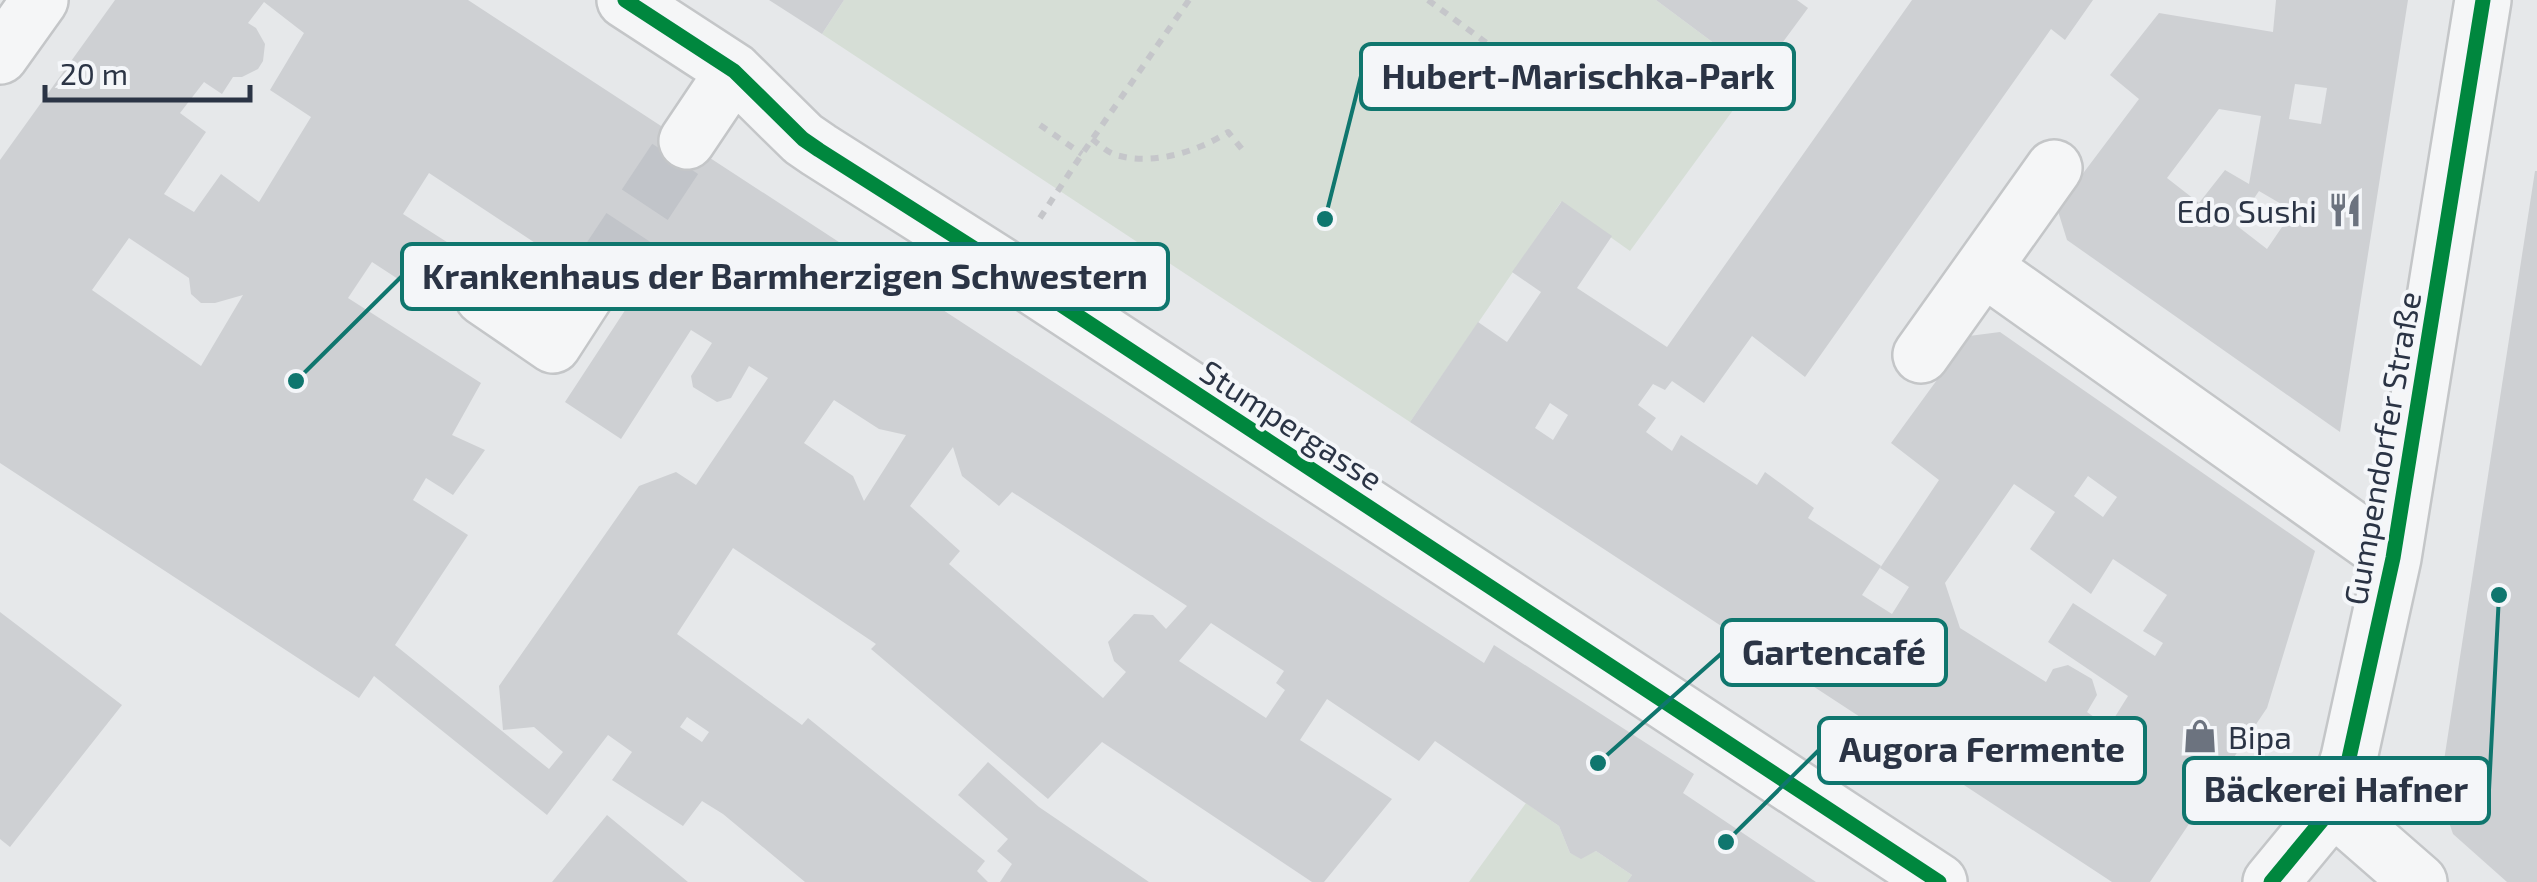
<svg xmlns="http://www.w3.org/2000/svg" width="2537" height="882" font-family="'Exo 2',sans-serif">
<rect width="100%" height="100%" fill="#e6e8ea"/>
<path fill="#d6ded6" d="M844,0H1656L1758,76L1630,251L1561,202L1410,422L822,34Z
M1526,803L1559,826L1570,853L1581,858L1596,851L1632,875L1627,882H1469Z"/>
<path fill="#ced0d3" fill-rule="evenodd" d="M115,0H468L1484,663L1494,645L1694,774L1683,793L1816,882H1627L1632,875L1596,851L1581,859L1570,853L1559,826L1435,741L1419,761L1327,699L1300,740L1392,799L1324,882H1312L1102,742L1048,799L871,649L876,644L733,548L677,634L802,725L808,718L985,861L977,871L988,882H805L723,814L702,801L683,826L612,780L632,752L608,735L547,815L374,676L359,698L0,463V160ZM264,2L304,33L270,90L311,117L259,202L221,174L194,212L164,194L206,132L180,113L204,82L222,94L233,77H242L258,69L263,61L265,44L256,28L248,23ZM429,173L573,268L579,259L635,295L565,402L621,439L691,330L712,343L691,376L693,387L717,402L731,398L749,366L768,378L696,485L676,472L639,486L499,686L503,730L534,727L563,752L549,769L395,645L468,535L413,500L426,478L453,495L485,450L452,435L481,383L348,298L372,262L418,292L450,244L403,214ZM129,238L189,278L191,294L201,303H215L243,295L201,366L92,290ZM834,400L879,429L906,435L864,501L853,476L804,443ZM953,447L962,476L999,506L1012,492L1187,606L1166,629L1153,615L1134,614L1108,642L1114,661L1126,672L1103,698L949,564L960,551L910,506ZM1211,623L1284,671L1276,683L1285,690L1266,718L1179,661ZM687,717L709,732L702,742L680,727Z
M769,0H844L822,34Z
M1656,0H1797L1808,8L1758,76Z
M1912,0H2093L2065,40L2051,29L1805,377L1752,336L1704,403L1672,381L1665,390L1653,384L1638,405L1656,418L1646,432L1672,451L1681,435L1757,485L1765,472L1814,508L1808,518L1881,566L1862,595L1892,614L1909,587L1880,568L1939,480L1891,443L1969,336L2000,332L2315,551L2267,708L2150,882H2112L1410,422L1478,322L1507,342L1541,292L1512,272L1562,201L1612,236L1577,288L1667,347ZM1550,403L1568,415L1553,440L1535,428ZM2088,476L2117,497L2103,517L2074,496ZM2014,484L2055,512L2030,549L2091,594L2113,559L2167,595L2143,631L2163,643L2155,656L2073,603L2048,642L2128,696L2113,720L2104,724L2087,712L2097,695L2092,679L2068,665L2053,669L2046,682L1960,628L1945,583Z
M2276,0H2408L2340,432L2067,240L2057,208L2139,99L2110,75L2159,13L2273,32ZM2295,84L2327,88L2321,124L2289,119ZM2219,109L2261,116L2249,184L2225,170L2199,203L2167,178ZM2259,191L2293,211L2267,249L2236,225Z
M2535,171H2537V882H2507L2453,834L2439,793Z
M0,612L122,705L10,847L0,839Z
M988,762L1039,807L1149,882H1000L1012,864L997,851L1008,839L958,795Z
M607,815L688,882H552Z"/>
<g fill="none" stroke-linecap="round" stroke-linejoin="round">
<path stroke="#c1c4c9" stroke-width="55" stroke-dasharray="55 28" stroke-linecap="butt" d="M599,274L687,141"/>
<g stroke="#c4c6c8" stroke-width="60">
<path id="minor" d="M625,0L734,71L803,139L819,150L1008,270L1939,882
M0,56L40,0
M687,141L734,71
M1984,268L2393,558
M483,297L553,345L599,274
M1921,355L2054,168
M2333,807L2419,882
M2271,882L2333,807L2349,758L2393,558L2483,0"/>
</g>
<path stroke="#c5c6ca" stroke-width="6" stroke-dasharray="8 8" stroke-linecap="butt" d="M1428,0L1559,96
M1040,125L1082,154
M1092,139C1101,146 1109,154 1120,156C1155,165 1199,151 1228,132L1246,154
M1040,218L1082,154L1189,0"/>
<use href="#minor" stroke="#f5f6f7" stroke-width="55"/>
<g stroke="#f4f6f9" stroke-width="21">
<path id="cycleway" d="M625,0L734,71L803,139L819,150L1008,270L1939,882
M2271,882L2333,807L2349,758L2393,558L2483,0"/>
</g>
<use href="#cycleway" stroke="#00873e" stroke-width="15"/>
</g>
<defs>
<g id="restaurant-bare" transform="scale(2.7)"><path d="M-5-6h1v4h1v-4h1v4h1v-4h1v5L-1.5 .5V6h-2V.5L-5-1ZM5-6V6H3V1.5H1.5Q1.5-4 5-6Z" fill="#6c737f" stroke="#f4f6f9" stroke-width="2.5" paint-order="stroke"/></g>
<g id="shop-bare" transform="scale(2.7)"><path d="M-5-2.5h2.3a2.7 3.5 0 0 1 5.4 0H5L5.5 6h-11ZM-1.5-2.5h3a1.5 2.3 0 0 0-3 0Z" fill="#6c737f" stroke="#f4f6f9" stroke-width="2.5" paint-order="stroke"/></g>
</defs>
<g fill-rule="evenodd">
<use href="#restaurant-bare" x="2345" y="210"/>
<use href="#shop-bare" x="2200" y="736"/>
</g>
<g text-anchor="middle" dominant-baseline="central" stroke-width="8" stroke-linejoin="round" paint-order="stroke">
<g font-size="32" fill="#2b3445" stroke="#f4f6f9" text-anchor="end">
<text x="2317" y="210">Edo Sushi</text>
<text x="2228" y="736" text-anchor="start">Bipa</text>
</g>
<g font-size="32" fill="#2b3445" stroke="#f4f6f9">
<text transform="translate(1292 424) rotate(33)">Stumpergasse</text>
<text transform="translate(2381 448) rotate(-80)">Gumpendorfer Straße</text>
</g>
</g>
<path fill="none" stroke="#0f766e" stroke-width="4" d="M1325 219L1361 76M296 381L402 276M1598 763L1722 653M1726 842L1819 750M2499 595L2489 790"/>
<g fill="#0f766e" stroke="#f4f6f9" stroke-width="4">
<circle cx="1325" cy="219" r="10"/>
<circle cx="296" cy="381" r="10"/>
<circle cx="1598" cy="763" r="10"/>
<circle cx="1726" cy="842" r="10"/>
<circle cx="2499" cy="595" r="10"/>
</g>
<g fill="#f4f6f9" stroke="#0f766e" stroke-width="4">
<rect x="1361" y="44" width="433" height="65" rx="10"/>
<rect x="402" y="244" width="766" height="65" rx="10"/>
<rect x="1722" y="620" width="224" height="65" rx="10"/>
<rect x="1819" y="718" width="326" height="65" rx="10"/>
<rect x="2184" y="758" width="305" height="65" rx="10"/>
</g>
<g font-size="35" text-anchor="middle" font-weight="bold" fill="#2b3445">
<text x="1578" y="89">Hubert-Marischka-Park</text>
<text x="785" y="289">Krankenhaus der Barmherzigen Schwestern</text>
<text x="1834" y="665">Gartencafé</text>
<text x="1982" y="762">Augora Fermente</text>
<text x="2336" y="802">Bäckerei Hafner</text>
</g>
<path d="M45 85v15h205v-15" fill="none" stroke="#2b3445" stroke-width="5"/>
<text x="60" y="85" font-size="30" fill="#2b3445" stroke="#f4f6f9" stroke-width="8" paint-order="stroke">20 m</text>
</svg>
